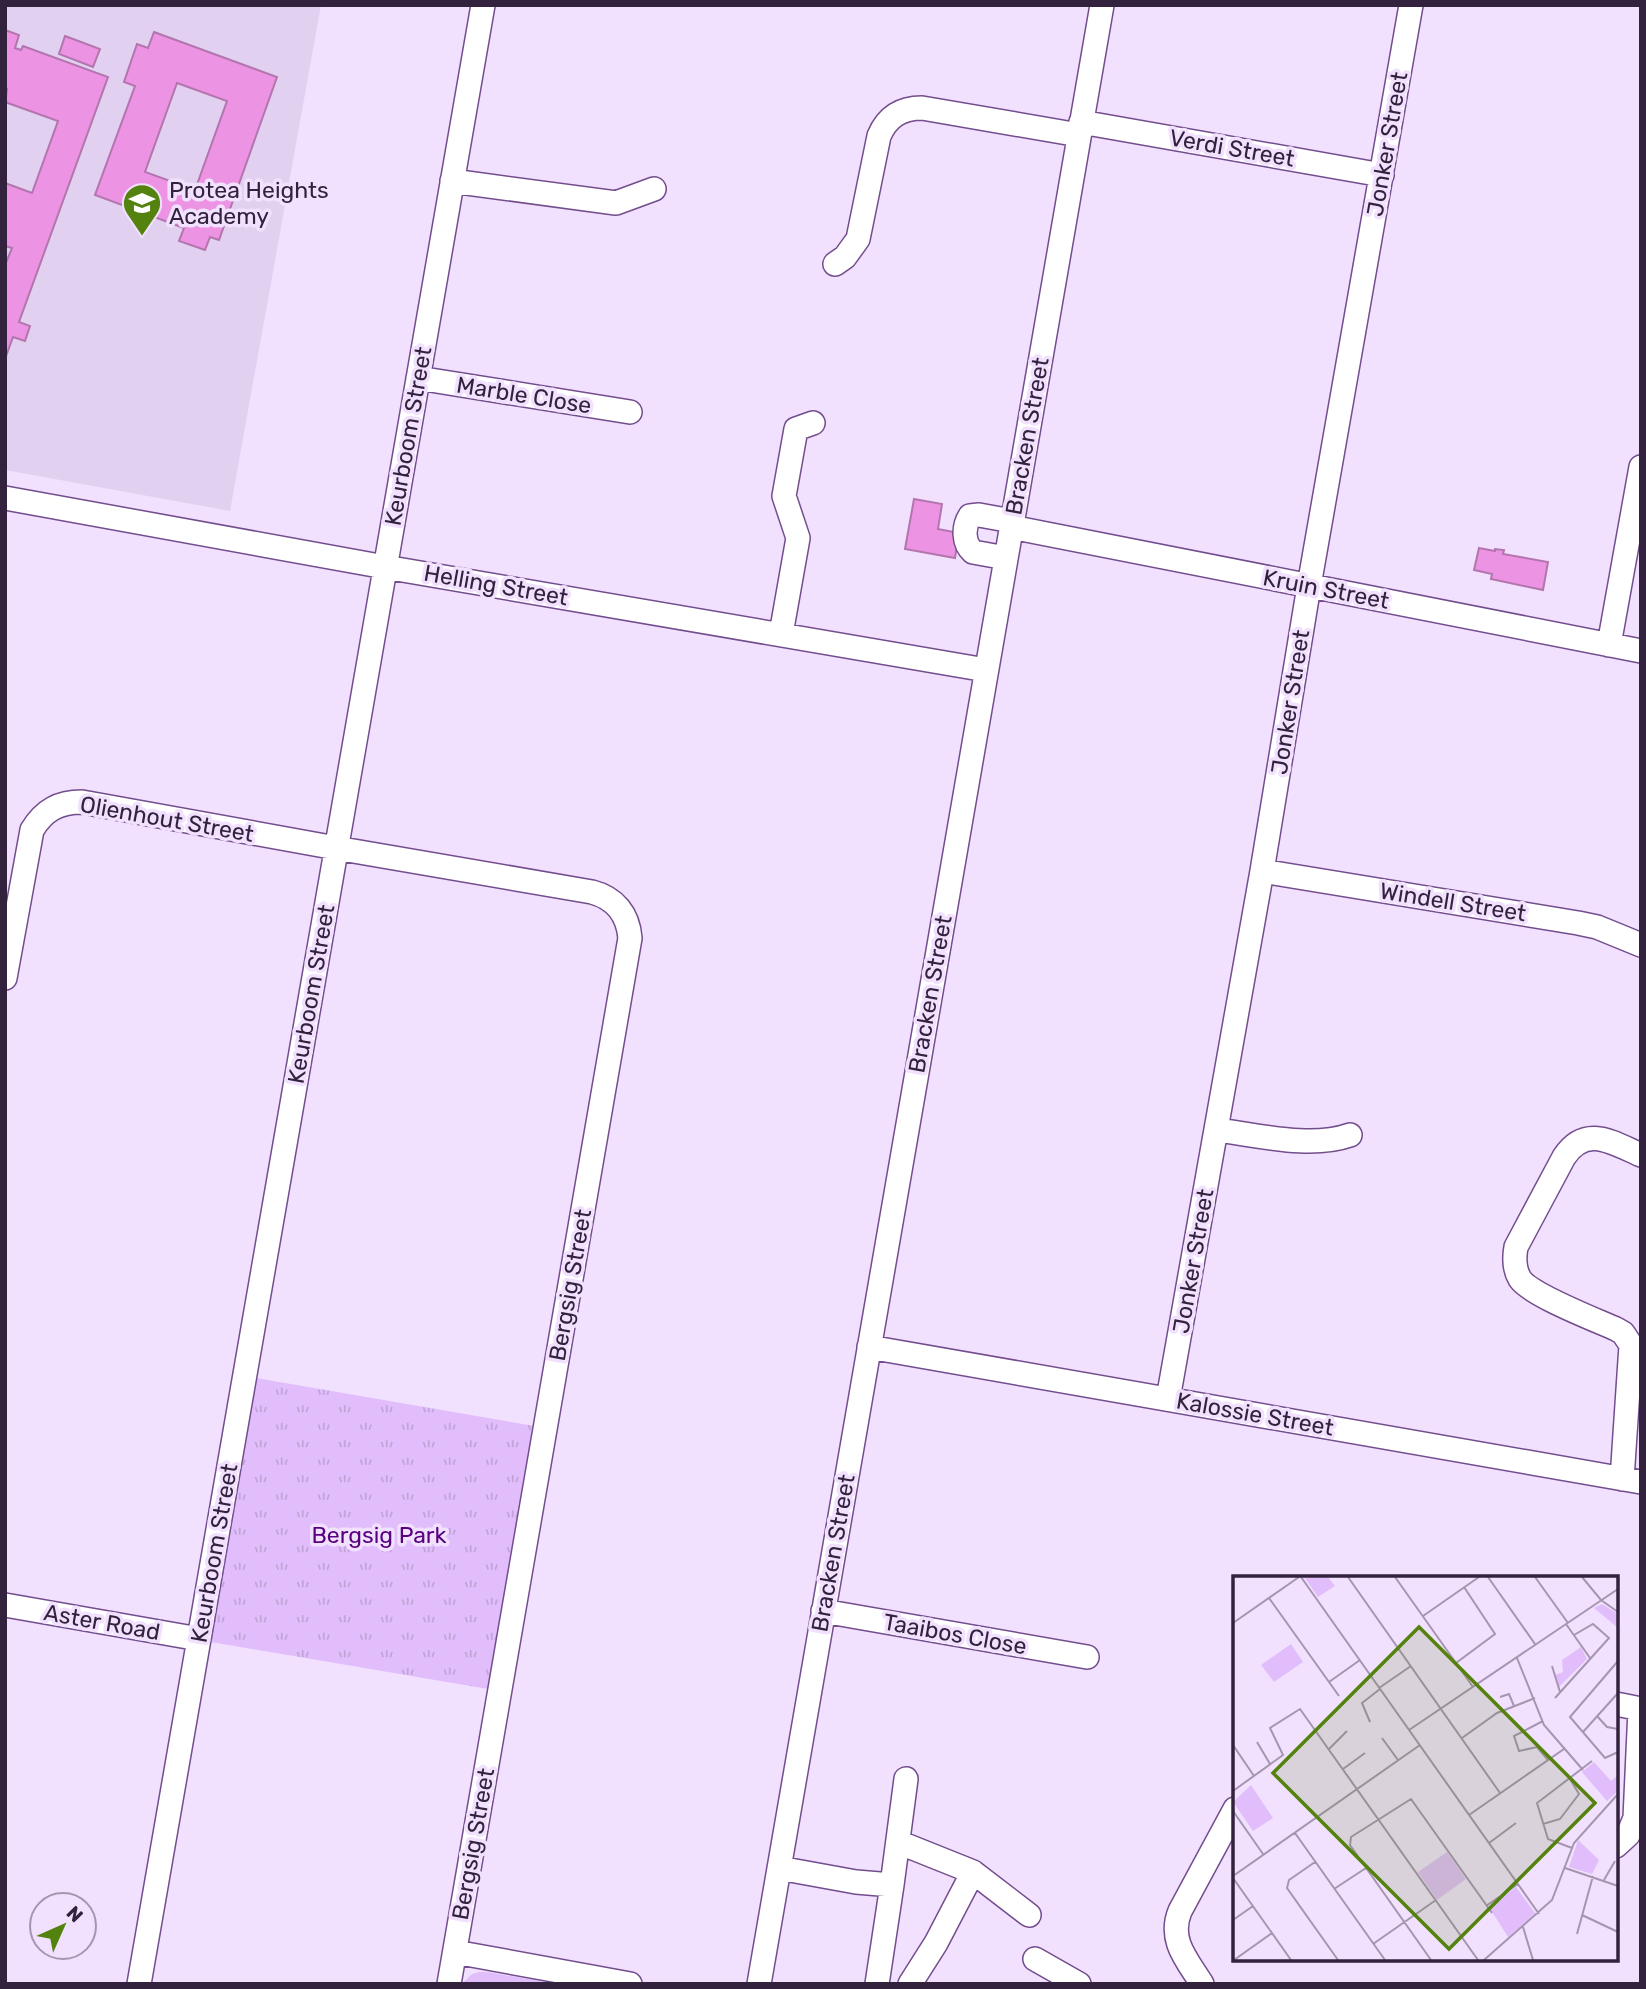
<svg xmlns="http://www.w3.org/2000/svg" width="1646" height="1989" font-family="Rubik,sans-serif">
<defs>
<pattern id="park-tufts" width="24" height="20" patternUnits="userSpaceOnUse" patternTransform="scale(1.75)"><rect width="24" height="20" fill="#e1befb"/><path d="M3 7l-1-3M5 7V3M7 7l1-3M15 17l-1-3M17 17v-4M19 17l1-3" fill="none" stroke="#c2a3d8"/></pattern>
</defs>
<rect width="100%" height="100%" fill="#f1e1fe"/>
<path fill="#e2d0f0" d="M5,5H321L230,511L5,470Z"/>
<path fill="#e1befb" d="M479,1972H487L557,1984H462L472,1974Z"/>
<path fill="url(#park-tufts)" d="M256,1378L534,1426L488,1689L211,1642Z"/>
<path fill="#ed93e4" stroke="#b375ad" stroke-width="2" fill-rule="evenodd" d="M5,30L19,35L15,48L21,50L23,46L108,77L19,322L30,326L25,341L13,337L5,359V265L12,248L5,246V183L32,193L58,121L5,102L7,89L5,88Z
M154,32L277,77L219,240L210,237L205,250L179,241L184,228L95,195L135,86L124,82L137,44L148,48ZM177,83L227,101L195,190L145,172Z
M65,36L100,49L93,67L59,54Z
M914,499L942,504L938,529L959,533L955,558L905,549Z
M1479,548L1495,551V549L1504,550L1503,554L1548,562L1543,590L1491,579L1492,574L1474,570Z"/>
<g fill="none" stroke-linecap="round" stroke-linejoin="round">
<g stroke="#734d8d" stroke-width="26">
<path id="minor" d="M1081,122L1382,175
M452,181L616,203L654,189
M835,264L845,257L858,239L879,136C887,117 901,108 922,108L1079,135
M418,378L630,412
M5,498L385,567L986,670
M1011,527L1641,651
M1006,558L973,552C963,543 963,527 970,516L979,515L1012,521
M781,634L798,538L784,496L796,429L813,423
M1609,645L1641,467
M1262,871L1578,923L1597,927L1641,945
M5,978L32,830C44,810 59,802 82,802L336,848L592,892C615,898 628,914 630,938L449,1984
M1217,1130C1259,1135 1310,1149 1350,1135
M869,1347L1641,1482
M1168,1399L1262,871L1309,586L1411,5
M1622,1479L1631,1345L1623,1333L1616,1329C1596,1320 1531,1295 1520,1279C1514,1269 1514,1258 1516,1247L1564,1157C1586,1124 1613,1143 1641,1155
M5,1605L199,1639
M823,1611L1087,1657
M1616,1704L1641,1709
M898,1842L973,1872L936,1943L910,1984
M1616,1846L1628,1835L1635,1818L1640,1709
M779,1868L856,1882L892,1885L877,1984
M973,1872L1029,1915
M892,1885L906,1779
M455,1952L630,1984
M1035,1959L1079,1984
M139,1984L483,5
M759,1984L1102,5
M1202,1984C1187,1960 1168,1940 1180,1911L1235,1809"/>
</g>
<use href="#minor" stroke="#fff" stroke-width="23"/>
</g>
<defs>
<g id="school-pin" transform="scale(2.0125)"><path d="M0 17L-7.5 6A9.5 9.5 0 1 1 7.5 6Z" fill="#54820f" stroke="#f1e1fe"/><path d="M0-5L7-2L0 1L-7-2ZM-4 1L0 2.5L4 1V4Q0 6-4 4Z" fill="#fff"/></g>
</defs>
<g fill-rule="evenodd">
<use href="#school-pin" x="142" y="203"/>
</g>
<g text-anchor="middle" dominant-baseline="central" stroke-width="7" stroke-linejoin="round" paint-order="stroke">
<g font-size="23" fill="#32223e" stroke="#f1e1fe">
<text transform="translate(1387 144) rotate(-80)">Jonker Street</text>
<text transform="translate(1232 148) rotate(10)">Verdi Street</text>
<text transform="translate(524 395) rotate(9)">Marble Close</text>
<text transform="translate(408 436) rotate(-80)">Keurboom Street</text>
<text transform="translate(1027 436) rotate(-80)">Bracken Street</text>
<text transform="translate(496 585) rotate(10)">Helling Street</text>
<text transform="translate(1326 589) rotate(11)">Kruin Street</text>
<text transform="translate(1290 702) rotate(-81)">Jonker Street</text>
<text transform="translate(167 819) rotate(10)">Olienhout Street</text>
<text transform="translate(1453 902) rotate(9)">Windell Street</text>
<text transform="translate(311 994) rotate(-80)">Keurboom Street</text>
<text transform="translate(930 994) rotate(-80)">Bracken Street</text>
<text transform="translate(1193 1261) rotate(-80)">Jonker Street</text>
<text transform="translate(570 1285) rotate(-80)">Bergsig Street</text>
<text transform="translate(1255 1414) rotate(10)">Kalossie Street</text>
<text transform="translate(214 1553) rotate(-80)">Keurboom Street</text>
<text transform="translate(833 1553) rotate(-80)">Bracken Street</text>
<text transform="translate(102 1622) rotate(10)">Aster Road</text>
<text transform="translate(955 1634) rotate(10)">Taaibos Close</text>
<text transform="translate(473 1844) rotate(-80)">Bergsig Street</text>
</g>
<g font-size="23" fill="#32223e" stroke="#f1e1fe" text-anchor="start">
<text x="169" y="190">Protea Heights<tspan x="169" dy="26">Academy</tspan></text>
</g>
<g font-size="23" fill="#58017e" stroke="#f1e1fe">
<text x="379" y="1535">Bergsig Park</text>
</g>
</g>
<g transform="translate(1233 1576)">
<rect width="385" height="385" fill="#f1e1fe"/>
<path d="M369,28L385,38V52L361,32ZM58,68L70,86L41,106L28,89ZM18,209L40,242L20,255L0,226ZM283,311L302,337L275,361L256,331Z" fill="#e1befb"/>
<path d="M95,1L102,10L85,21L72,2ZM348,71L354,83L326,111L322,99L330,96L329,84ZM361,186L378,205L385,199V215L374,225L349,196ZM345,264L366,284L359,298L336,291ZM214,276L233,303L204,324L185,296Z" fill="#e1befb"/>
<path fill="none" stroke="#a595b1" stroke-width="2" d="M68,1L306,338M115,1L267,217M162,1L240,111M255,1L302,68M302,1L335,47M349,1L368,24L385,36M36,22L106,120M190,40L246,1M0,47L66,1M333,48L357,82M284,82L311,149L350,194M385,85L337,141L372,182L385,176M223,87L262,58L231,11M319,90L327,116M96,106L127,84M146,112L178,90M267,121L276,118L281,130M322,122L376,62L360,48L341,59M364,140L374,151L385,153M310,145L281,160L286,175L304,171L315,184M137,146L129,127L147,113M176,154L385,13M350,156L385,117M149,162L165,184M229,162L264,137L302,122M24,166L37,188M0,169L21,200M96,173L114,155M110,193L132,177M0,215L50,179L37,152L67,133L245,384M0,235L30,278M236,239L331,173M310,248L327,243L346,218L337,203M62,257L152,384M256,267L283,247M339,272L315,263L304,227L359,185M82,286L56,304L54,312L105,384M332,292L385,310M0,300L187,169M0,302L58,384M371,304L382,285M101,313L133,292M253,330L285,308M349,339L385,356M0,344L20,330M290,351L300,384M344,358L360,300M140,368L203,324M1,384L39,357M198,384L117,269L118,261L178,223L259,337M251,384L319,324L341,267L385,218"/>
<path fill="#54820f" fill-opacity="0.15" stroke="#54820f" stroke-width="3.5" d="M186,51L362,227L216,373L40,197Z"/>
<rect width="385" height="385" fill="none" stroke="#32223e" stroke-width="3.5"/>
</g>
<rect width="1646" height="1989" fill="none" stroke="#32223e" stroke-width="14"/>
<g transform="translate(63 1926) rotate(45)"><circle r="33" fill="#f1e1fe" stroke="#a595b1" stroke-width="2"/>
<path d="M0-5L12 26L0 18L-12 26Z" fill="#54820f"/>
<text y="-10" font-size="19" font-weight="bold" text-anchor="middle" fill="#32223e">N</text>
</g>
</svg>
